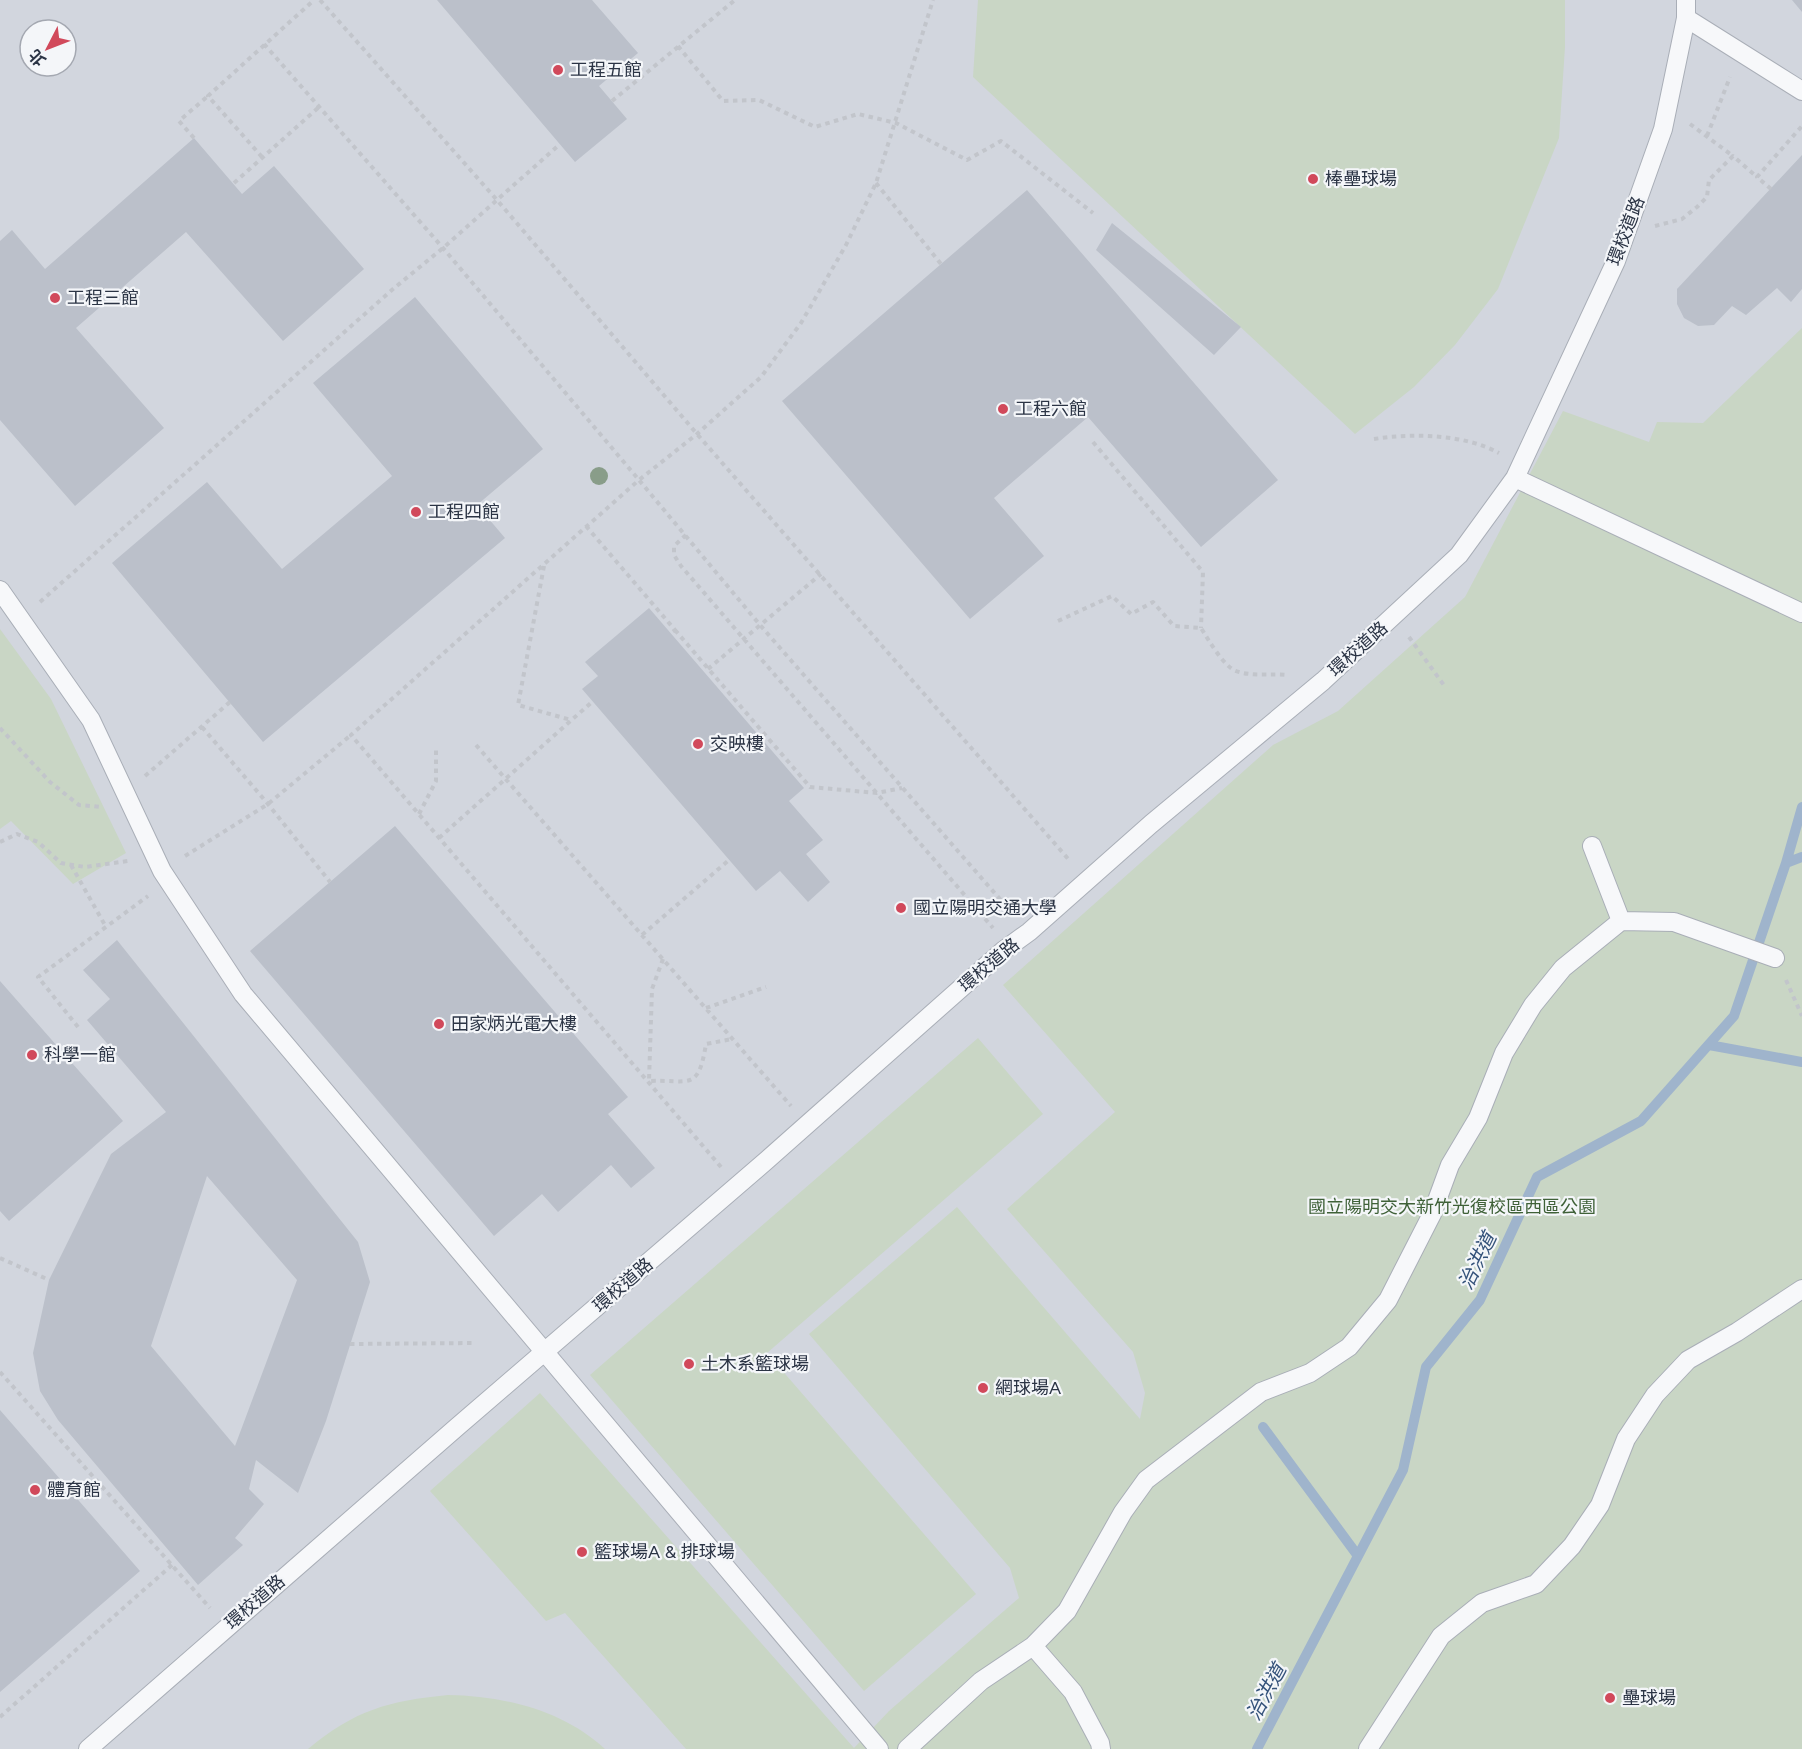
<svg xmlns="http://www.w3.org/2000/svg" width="1802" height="1749" font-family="Figtree,'Noto Sans TC',sans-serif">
<rect width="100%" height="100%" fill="#e4e7ec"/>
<path fill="#d2d6de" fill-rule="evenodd" d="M0,0H1802V1749H0ZM30,30H66V66H30Z"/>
<path fill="#c9d6c5" d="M978,0H1565V47L1559,138L1498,289L1455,345L1414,387L1355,434L973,77Z
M1802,328V1749H686L565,1613L546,1621L430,1491L540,1393L854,1748L889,1711L1019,1598L1010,1568L809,1334L957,1207L1140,1419L1145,1393L1133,1352L1007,1209L1115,1112L1003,985L1273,745L1338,711L1465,597L1563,411L1649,442L1657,422L1703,423Z
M0,629L51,699L126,853L73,884L11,821L0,829Z
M978,1038L1043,1114L767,1353L976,1594L864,1691L590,1375Z
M448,1695C504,1696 563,1710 605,1749H308C355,1710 388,1701 448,1695Z"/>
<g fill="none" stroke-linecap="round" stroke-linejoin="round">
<path stroke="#9fb4cc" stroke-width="10" d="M1786,863L1802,857
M1709,1045L1802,1062
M1263,1427L1358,1556
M1257,1749L1403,1470L1426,1367L1480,1300L1537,1177L1641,1121L1734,1016L1786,863L1802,807"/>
</g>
<path fill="#bbc0ca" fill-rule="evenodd" d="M437,0H592L638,53L599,86L627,119L575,162Z
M1792,0H1802V12Z
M194,138L242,194L274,166L364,269L283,341L186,232L76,328L164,428L75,506L0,420V241L12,230L45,269Z
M1802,155V289L1791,302L1777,288L1746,315L1732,306L1714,325L1698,326L1684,318L1677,304V289Z
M1027,190L1278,480L1201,547L1088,417L994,498L1044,556L970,619L782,401Z
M1112,223L1241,327L1214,355L1096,250Z
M415,297L543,449L477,505L505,538L263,742L112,563L207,482L282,569L392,476L313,383Z
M649,608L804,788L789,801L823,840L806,854L830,882L808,902L780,871L756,891L582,689L598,676L585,662Z
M395,826L628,1097L608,1114L655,1168L631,1188L611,1165L558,1212L542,1194L494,1236L250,951Z
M117,940L358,1242L370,1282L326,1421L298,1493L256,1460L249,1489L264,1504L235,1538L243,1545L198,1585L58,1420L40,1391L33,1353L49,1280L111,1154L166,1112L87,1020L110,999L83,970ZM207,1176L297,1280L235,1446L151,1346Z
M0,981L123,1121L9,1221L0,1211Z
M0,1410L140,1571L0,1692Z"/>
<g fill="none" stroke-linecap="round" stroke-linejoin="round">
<g stroke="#a9aeb7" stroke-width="20">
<path id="service" d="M1686,18L1802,91
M1515,478L1802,613
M0,590L91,720L162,871L243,994L879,1749
M1592,846L1621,921
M88,1749L457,1427L767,1160L1004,950L1029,932L1151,824L1323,681L1459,555L1515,478L1616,261L1663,129L1686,18V0
M907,1749L981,1681L1033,1646
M1101,1749L1100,1743L1073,1692L1033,1646L1067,1611L1123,1512L1146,1480L1261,1392L1310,1373L1349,1347L1388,1300L1432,1214L1450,1165L1478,1118L1504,1053L1533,1005L1563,968L1621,921L1674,922L1775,958
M1368,1749L1441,1636L1482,1603L1536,1584L1572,1546L1600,1505L1626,1439L1655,1395L1688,1360L1737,1332L1802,1289"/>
</g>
<path stroke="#c2c5cb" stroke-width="4" stroke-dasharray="4.5 4.5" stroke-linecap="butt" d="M320,0L497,200L697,434L1070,861
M264,44L443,248L639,480L697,434L761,377L801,323L846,245L876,183L933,0
M678,46L723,101L759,100L815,127L858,114L896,123L967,160L1001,141L1093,213
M612,101L735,0
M1690,124L1733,156
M1707,136L1730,77
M194,138L179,121L208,96
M262,157L208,96L314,0
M234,183L319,107
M876,183L941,264
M1771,189L1757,177L1802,126
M1655,226L1682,219L1697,207L1707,197L1709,180L1733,156L1757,177
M1374,439C1413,433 1464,434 1499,453
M1093,442L1203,572L1201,628
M586,526L675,630L671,633
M686,535L674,546V555L681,566L993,928
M544,566L518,705L571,720
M40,602L393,289L443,248L560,144
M1058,621L1112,596L1131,614L1153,602L1174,626L1201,628C1208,639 1224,667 1236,671C1252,677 1272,673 1288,675
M675,630L810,787L877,793L902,788
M1409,637L1446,688
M708,669L821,574
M202,727L268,804L330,882
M0,728L50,782L79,805L102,807
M476,745L791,1106
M145,776L230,702
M419,814L436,781V750
M439,838L593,701
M0,842L17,834L38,842L61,863L85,867L128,861
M185,856L268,804L351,735
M71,865L106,927
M642,935L729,860
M663,959L652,989L649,1081C689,1079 698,1093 706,1044L732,1039
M1786,980L1802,1016
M706,1008L766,987
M78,1027L38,977L148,896
M721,1167L351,735L639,480L760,625L1013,914
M0,1258L49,1280
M350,1344L475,1343
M0,1372L210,1608
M0,1717L172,1565"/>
<use href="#service" stroke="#f7f8fa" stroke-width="18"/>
</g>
<circle fill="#899d89" cx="599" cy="476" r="9"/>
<g fill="#d1495b" stroke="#f4f6f9" stroke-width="2">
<circle cx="558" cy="70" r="6"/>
<circle cx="1313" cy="179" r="6"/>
<circle cx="55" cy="298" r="6"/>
<circle cx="1003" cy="409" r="6"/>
<circle cx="416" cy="512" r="6"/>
<circle cx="698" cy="744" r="6"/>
<circle cx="901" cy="908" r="6"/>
<circle cx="439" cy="1024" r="6"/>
<circle cx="32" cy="1055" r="6"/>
<circle cx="689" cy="1364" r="6"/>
<circle cx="983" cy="1388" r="6"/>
<circle cx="35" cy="1490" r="6"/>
<circle cx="582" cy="1552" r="6"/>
<circle cx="1610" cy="1698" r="6"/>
</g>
<g text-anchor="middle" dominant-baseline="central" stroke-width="4.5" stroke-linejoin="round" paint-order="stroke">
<g font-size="18" fill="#2b3445" stroke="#f4f6f9" text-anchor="start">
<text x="570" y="70">工程五館</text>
<text x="1325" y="179">棒壘球場</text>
<text x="67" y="298">工程三館</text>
<text x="1015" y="409">工程六館</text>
<text x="428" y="512">工程四館</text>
<text x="710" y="744">交映樓</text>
<text x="913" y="908">國立陽明交通大學</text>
<text x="451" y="1024">田家炳光電大樓</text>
<text x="44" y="1055">科學一館</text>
<text x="701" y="1364">土木系籃球場</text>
<text x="995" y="1388">網球場A</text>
<text x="47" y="1490">體育館</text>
<text x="594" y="1552">籃球場A &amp; 排球場</text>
<text x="1622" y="1698">壘球場</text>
</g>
<g font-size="18" fill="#2b3445" stroke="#f4f6f9">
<text transform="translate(1626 231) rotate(-69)">環校道路</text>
<text transform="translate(1358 649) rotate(-42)">環校道路</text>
<text transform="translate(989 965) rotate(-40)">環校道路</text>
<text transform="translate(623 1285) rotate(-41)">環校道路</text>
<text transform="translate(255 1602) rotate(-41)">環校道路</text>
</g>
<g font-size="18" fill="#3f6138" stroke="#f4f6f9">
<text x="1452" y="1207">國立陽明交大新竹光復校區西區公園</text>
</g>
<g font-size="20" font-style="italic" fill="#34527a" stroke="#f4f6f9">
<text transform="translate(1477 1261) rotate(-64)">治洪道</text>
<text transform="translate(1266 1692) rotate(-62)">治洪道</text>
</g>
</g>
<g transform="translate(48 48) rotate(228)"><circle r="28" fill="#f4f6f9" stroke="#a4a8b1" stroke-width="1.5"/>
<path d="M0-4.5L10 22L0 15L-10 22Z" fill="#d1495b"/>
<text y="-9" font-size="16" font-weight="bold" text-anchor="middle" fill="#2b3445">北</text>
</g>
</svg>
